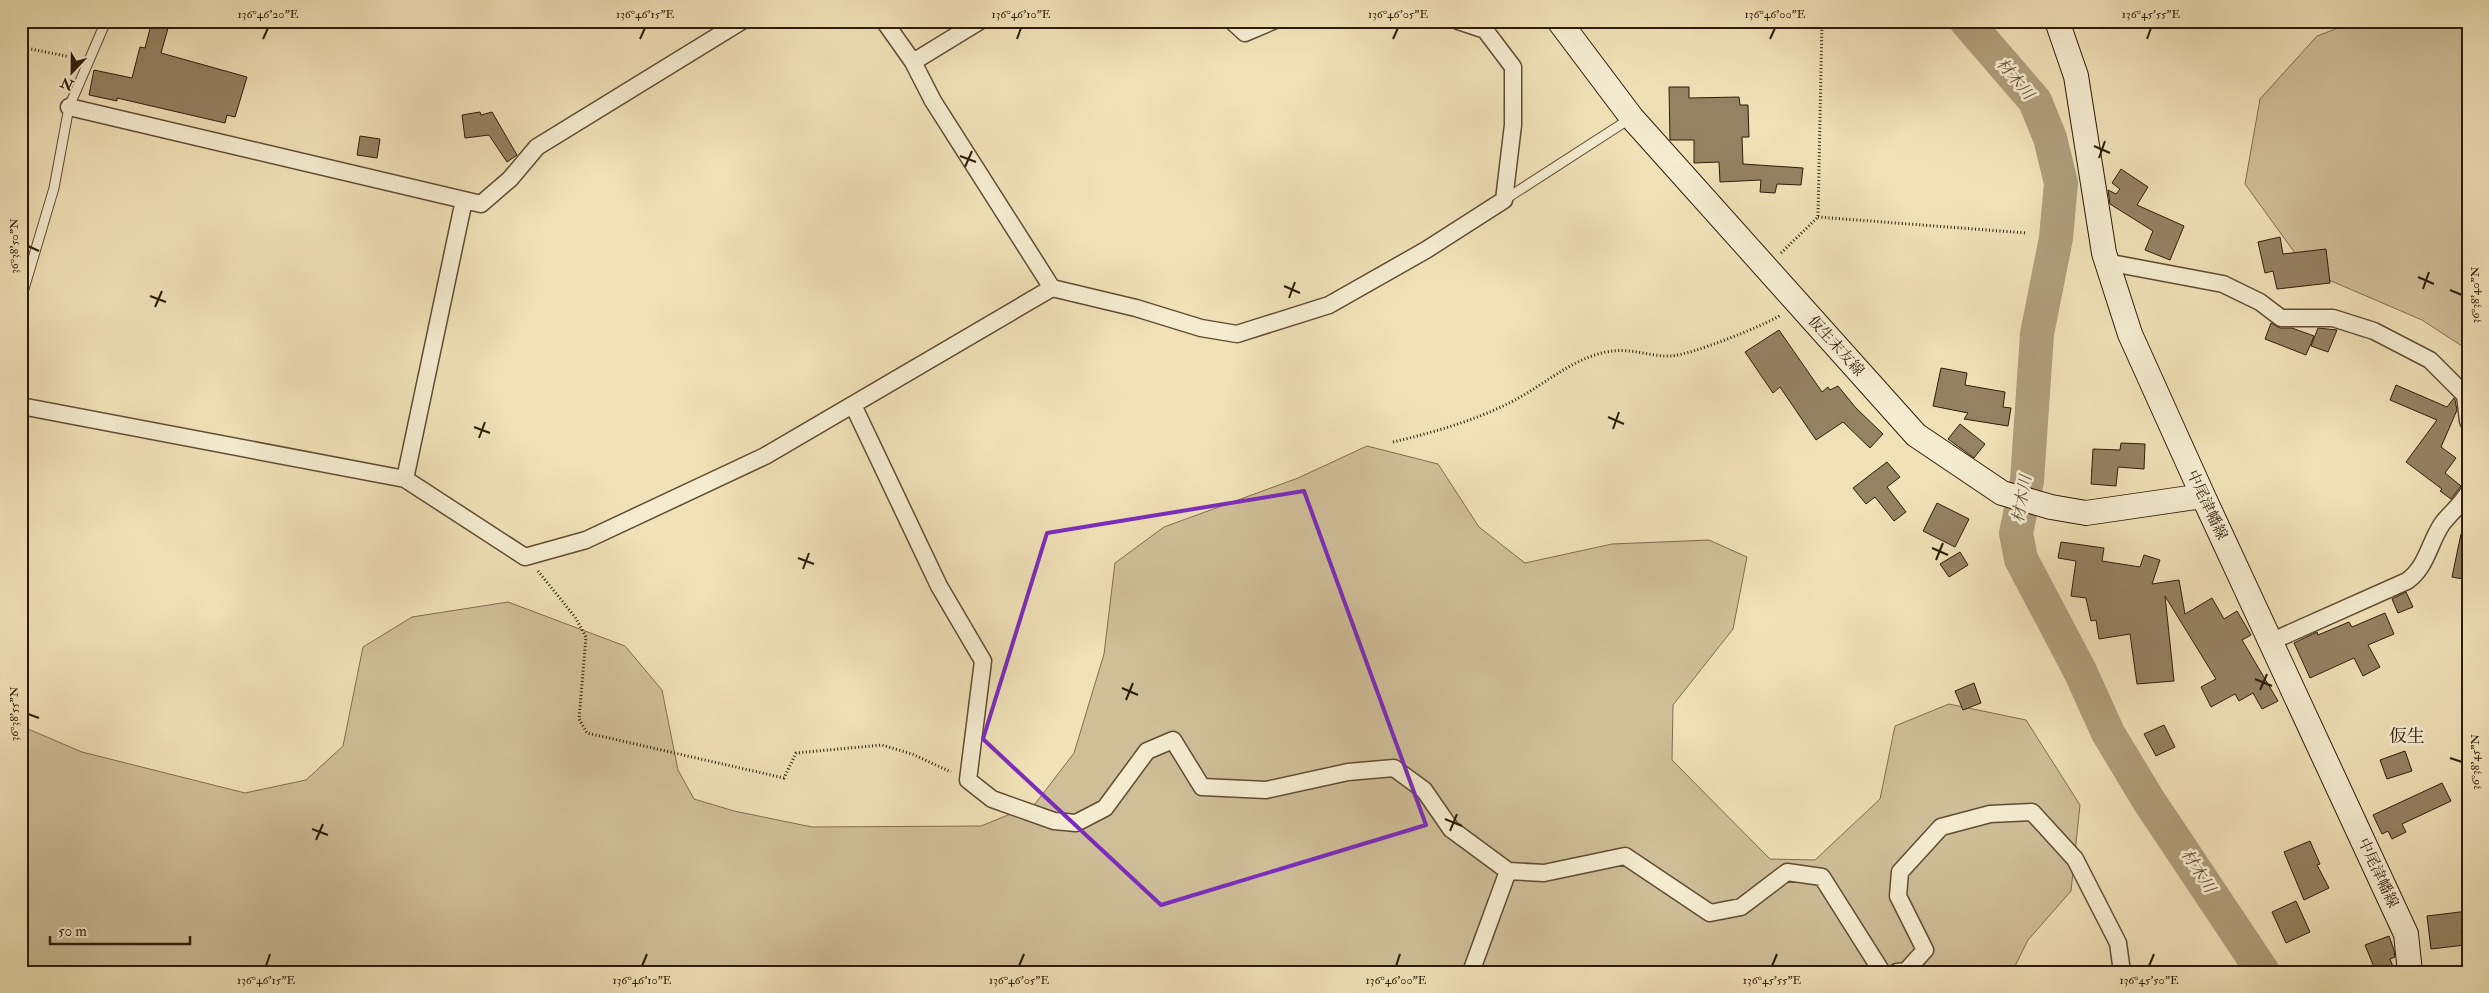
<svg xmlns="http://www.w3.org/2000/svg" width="2489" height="993" font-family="'IM FELL Double Pica','Noto Serif JP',serif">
<rect width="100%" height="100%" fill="#f0e1b7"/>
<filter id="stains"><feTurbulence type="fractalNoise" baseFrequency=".004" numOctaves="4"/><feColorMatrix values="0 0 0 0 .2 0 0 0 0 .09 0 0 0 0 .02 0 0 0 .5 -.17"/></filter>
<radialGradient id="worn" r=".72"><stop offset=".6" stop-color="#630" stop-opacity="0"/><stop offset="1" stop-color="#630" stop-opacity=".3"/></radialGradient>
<path fill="#cfbf99" stroke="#806d51" d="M2357,21H2468V350L2422,320L2308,271L2245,184L2260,99L2317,36Z
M1367,446L1438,464L1479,527L1525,563L1612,544L1709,540L1747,557L1733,629L1673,705L1672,760L1770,859L1815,860L1880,799L1895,726L1949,704L2026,720L2080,805L2071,891L2028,940L2012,972H21V726L82,752L245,793L306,780L343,746L363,647L412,617L508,602L625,646L662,690L678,770L694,799L734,811L812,827L981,826L1035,804L1074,753L1104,654L1115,563L1164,527L1298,478Z"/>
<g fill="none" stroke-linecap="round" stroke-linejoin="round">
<path stroke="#af9e7c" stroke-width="34" d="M1966,21L2035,101L2050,138L2061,183L2056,238L2037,334L2027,481L2016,533L2021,559L2080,671L2108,733L2149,801L2263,972"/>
</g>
<path fill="#948263" stroke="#301b09" d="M152,21H170L161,53L247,77L235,117L227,115L225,123L117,98V101L89,95L94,70L132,78L140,47L145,48Z
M1669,87H1689V98L1739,97L1740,105H1748L1749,137H1742L1743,164L1803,168L1801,185L1777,184L1775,193L1760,192L1761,180L1720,182L1719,162L1694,163V140H1670Z
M480,112L481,115L492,112L517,155L507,162L489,135L465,138L462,115Z
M360,136L380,139L377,158L357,155Z
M2121,169L2148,187L2137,205L2184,226L2170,260L2145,250L2153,231L2110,204L2108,190L2116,194L2120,189L2112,183Z
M2280,237L2283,254L2326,249L2330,283L2277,289L2273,271L2265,273L2258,242Z
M2271,323L2280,328H2292L2314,336L2306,355L2265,339Z
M2318,328L2337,330L2328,352L2311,346Z
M1779,330L1822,392L1828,387L1830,390L1838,386L1856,408L1883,434L1870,448L1843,422L1816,440L1780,387L1773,393L1745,352Z
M1941,368L1967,373L1965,385L2005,392L2003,407L2011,408L2008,426L1964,419L1968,413L1933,406Z
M2396,385L2447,407L2454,398L2455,400L2457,410L2441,447L2456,458L2445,473L2461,486L2451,499L2440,491L2442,489L2406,462L2437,420L2390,400Z
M1960,424L1985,444L1974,458L1948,439Z
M2121,443L2145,444L2144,469L2118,467L2116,486L2091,484L2093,449L2120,450Z
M1887,462L1900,477L1887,487L1906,512L1894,521L1875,497L1866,504L1853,488Z
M1937,503L1969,519L1955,547L1923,531Z
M2461,534L2468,535V580L2452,577Z
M2061,542L2104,548L2102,561L2140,567L2144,555L2160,560L2152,584L2179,580L2185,614L2212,598L2224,619L2237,611L2251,635L2242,640L2278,701L2262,709L2253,693L2239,701L2235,694L2211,707L2201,687L2216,679L2165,596L2174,681L2137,684L2130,634L2099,639L2096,620L2091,621L2086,598L2071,596L2076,561L2058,558Z
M1960,552L1968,565L1949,577L1940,564Z
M2406,592L2413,607L2398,613L2392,599Z
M2385,613L2394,634L2368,645L2380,667L2363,676L2354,658L2310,678L2294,643L2317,632L2318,635L2349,622L2352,627Z
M1974,683L1981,703L1963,710L1955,691Z
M2164,725L2175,747L2156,756L2144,734Z
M2405,751L2412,771L2387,779L2380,760Z
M2442,783L2451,801L2402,824L2406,832L2392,839L2388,831L2382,834L2373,815Z
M2310,841L2320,864L2317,865L2329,888L2304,900L2284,852Z
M2296,901L2310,932L2286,943L2272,912Z
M2468,911V931H2461L2465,945L2431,949L2427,916Z
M2389,936L2394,950L2395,957L2390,959L2395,972H2376L2365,945Z"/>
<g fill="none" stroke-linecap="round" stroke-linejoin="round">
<g stroke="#604c34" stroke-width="11">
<path id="lane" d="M1504,200L1631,118
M21,299L54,188L69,107L106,21"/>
</g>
<g stroke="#604c34" stroke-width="19">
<path id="street" d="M884,21L913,62L933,101L1052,288
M1232,21L1245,33L1273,21
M913,62L980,21
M69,107L481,204L510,179L537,147L742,21
M2106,262L2223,284L2260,302L2281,318H2333L2374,331L2430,360L2465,395L2468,421
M853,405L939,586L983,661L968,780L992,799L1054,821L1076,823L1105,808L1147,751L1173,740L1202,787L1266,790L1348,772L1394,768L1424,790L1451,829L1508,871L1544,873L1625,856L1710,913L1741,907L1787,872L1822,877L1882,972
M21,406L405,479L525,557L586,540L765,456L1052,288L1136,308L1201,328L1237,334L1329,305L1426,250L1504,200L1513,125V67L1485,30L1458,21
M405,479L464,200
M2270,642L2407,581C2427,567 2429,543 2442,524C2450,513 2461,505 2468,493
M1471,972L1508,871
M1897,972L1906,971L1925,950L1898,896L1900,872L1941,827L1990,814L2032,812L2075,859L2118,943L2122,972"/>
</g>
<g stroke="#301b09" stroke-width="26">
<path id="secondary" d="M1559,21L1632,118L1916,435L2002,493L2051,507L2086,513L2203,496
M2057,21L2076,76L2104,253L2130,334L2203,496L2406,934L2410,972"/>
</g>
<path stroke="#301b09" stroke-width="3" stroke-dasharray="1 2.5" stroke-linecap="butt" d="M21,47L76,58
M1818,217L2026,233
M1781,253L1818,217L1822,21
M1393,442C1435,432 1477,420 1515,400C1545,384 1572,359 1606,352C1631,347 1650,357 1671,356C1691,355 1763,326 1781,315
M538,571L575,617L586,637L579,719L587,733L784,778L796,753L882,745L912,754L951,772"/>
<use href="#lane" stroke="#f5ecd0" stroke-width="9"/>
<use href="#street" stroke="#f5ecd0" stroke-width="16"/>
<use href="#secondary" stroke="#f5ecd0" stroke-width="24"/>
</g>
<path fill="none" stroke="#7b2cbf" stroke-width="4" stroke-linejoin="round" d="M1304,491L1426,825L1161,905L983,739L1047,533Z"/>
<path fill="none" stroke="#301b09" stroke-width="2" d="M263,39L268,28M640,39L645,28M1017,39L1021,28M1393,39L1398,28M1770,39L1775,28M2147,39L2151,28M2094,146L2110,153M960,156L976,162M2099,158L2105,141M965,167L972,151M28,246L39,251M2418,277L2434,284M1284,286L1300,293M2423,289L2429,272M2450,290L2462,295M150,296L166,302M1289,298L1295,282M155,307L162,291M1608,417L1624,424M474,427L490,433M1613,429L1619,412M479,438L485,422M1932,548L1948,555M798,558L814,564M1936,560L1943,543M803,569L809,553M2255,679L2272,686M1122,688L1138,695M2260,690L2267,674M1126,700L1133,683M28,714L39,718M2450,758L2462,762M1445,819L1462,826M312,829L328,835M1450,831L1457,814M316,840L323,824M266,966L270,954M642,966L647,954M1019,966L1024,954M1396,966L1400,954M1772,966L1777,954M2149,966L2154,954"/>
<g text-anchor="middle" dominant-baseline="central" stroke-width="5" stroke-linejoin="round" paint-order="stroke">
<g font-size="15" fill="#301b09" stroke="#f5ecd0">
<text transform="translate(1836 346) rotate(48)">仮生末友線</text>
<text transform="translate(2207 505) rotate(65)">中尾津幡線</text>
<text transform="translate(2378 873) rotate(65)">中尾津幡線</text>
</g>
<g font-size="16" font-style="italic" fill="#634f37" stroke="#f5ecd0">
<text transform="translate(2015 79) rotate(50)">材木川</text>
<text transform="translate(2022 499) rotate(-80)">材木川</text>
<text transform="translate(2198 871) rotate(57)">材木川</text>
</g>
<g font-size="18" fill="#301b09" stroke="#f5ecd0">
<text x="2407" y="736">仮生</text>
</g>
</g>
<rect width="2489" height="993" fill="none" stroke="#f0e1b7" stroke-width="55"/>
<g transform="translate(72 72) rotate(202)" stroke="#f5ecd0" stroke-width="4" paint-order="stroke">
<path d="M0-4L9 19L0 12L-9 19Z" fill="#301b09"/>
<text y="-8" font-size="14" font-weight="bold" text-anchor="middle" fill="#301b09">N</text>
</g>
<path d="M50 936v8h140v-8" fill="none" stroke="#301b09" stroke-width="2.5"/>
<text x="58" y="936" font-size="15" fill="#301b09" stroke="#f5ecd0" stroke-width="4" paint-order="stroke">50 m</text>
<rect x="28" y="28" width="2434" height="938" fill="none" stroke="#301b09" stroke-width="2"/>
<g font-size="12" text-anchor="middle" fill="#301b09">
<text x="268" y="18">136°46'20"E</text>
<text x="645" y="18">136°46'15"E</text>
<text x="1021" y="18">136°46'10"E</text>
<text x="1398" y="18">136°46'05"E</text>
<text x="1775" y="18">136°46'00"E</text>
<text x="2151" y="18">136°45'55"E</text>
<text transform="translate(14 246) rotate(-90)" y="4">36°38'50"N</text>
<text transform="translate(2475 295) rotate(-90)" y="4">36°38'40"N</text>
<text transform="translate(14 714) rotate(-90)" y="4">36°38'55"N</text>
<text transform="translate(2475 762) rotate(-90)" y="4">36°38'45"N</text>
<text x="266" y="984">136°46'15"E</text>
<text x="642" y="984">136°46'10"E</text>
<text x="1019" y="984">136°46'05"E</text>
<text x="1396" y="984">136°46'00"E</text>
<text x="1772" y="984">136°45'55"E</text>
<text x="2149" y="984">136°45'50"E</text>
</g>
<rect width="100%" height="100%" filter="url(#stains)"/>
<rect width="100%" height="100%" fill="url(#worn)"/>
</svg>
